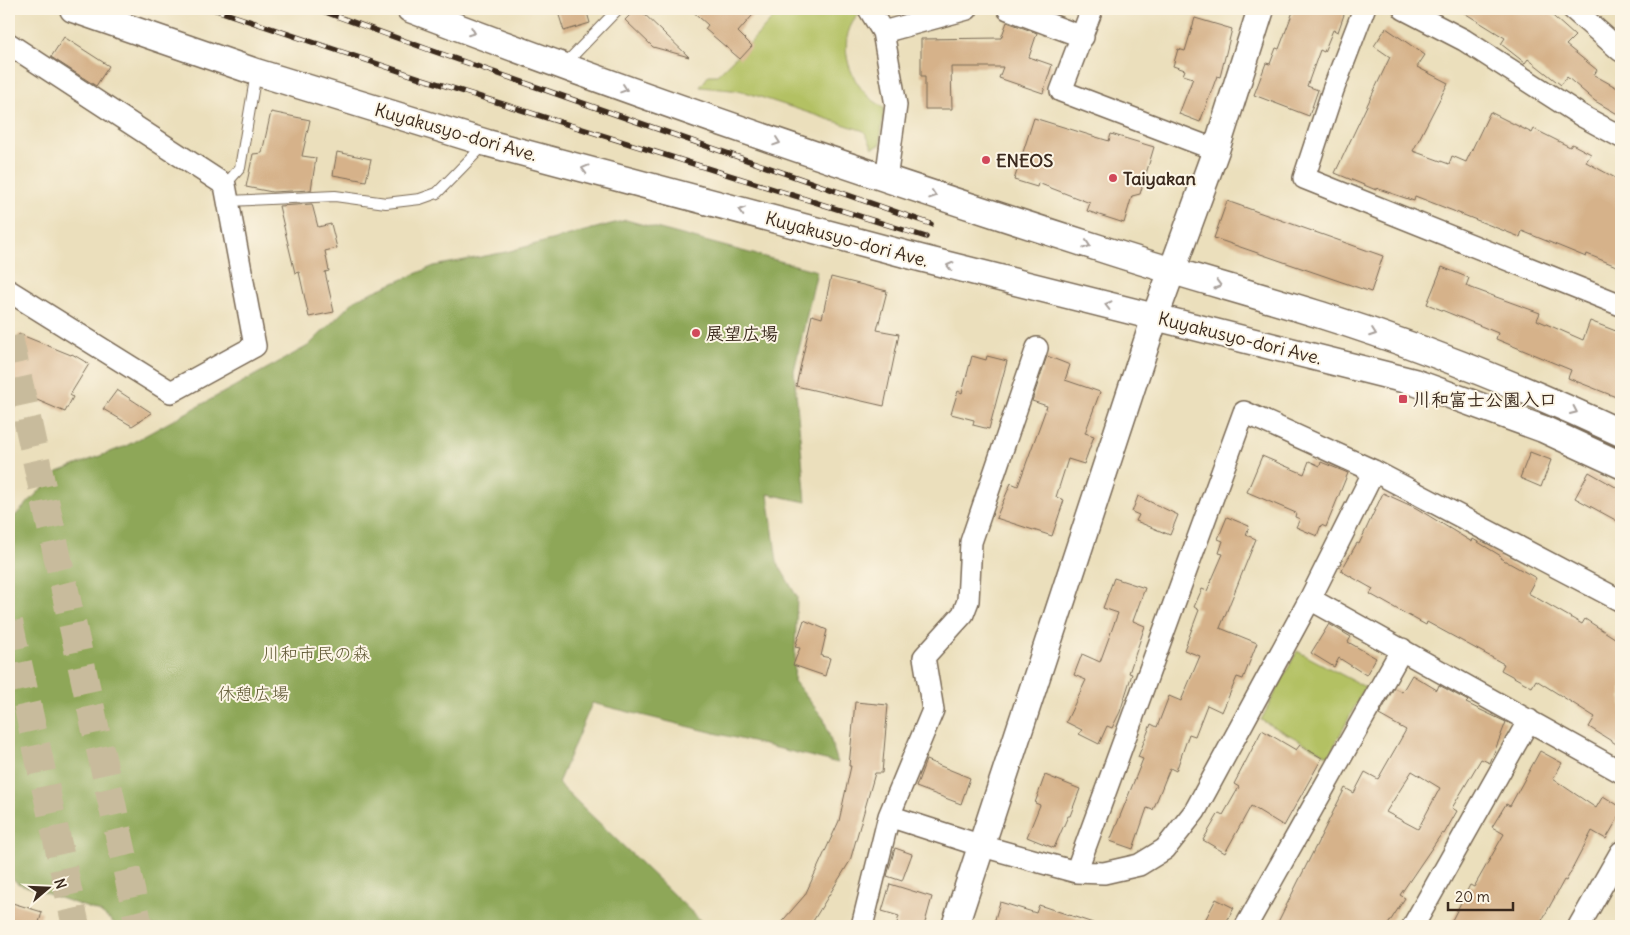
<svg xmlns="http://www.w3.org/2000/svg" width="1630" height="935" font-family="Delius,'Klee One',sans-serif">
<rect width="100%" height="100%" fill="#fcf5e5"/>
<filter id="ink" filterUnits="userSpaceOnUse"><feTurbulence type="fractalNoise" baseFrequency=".02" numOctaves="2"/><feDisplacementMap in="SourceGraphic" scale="10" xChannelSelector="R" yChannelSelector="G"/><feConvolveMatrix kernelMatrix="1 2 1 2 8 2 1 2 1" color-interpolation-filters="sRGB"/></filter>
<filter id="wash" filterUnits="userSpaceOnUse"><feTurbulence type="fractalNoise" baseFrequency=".0096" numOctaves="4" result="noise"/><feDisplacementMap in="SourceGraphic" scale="20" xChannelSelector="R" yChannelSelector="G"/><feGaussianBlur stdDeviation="1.12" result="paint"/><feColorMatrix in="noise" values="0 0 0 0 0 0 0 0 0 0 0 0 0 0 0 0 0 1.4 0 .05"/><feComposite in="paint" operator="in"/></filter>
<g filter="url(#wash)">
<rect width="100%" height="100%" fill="#ebdfbc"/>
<path fill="#b3c163" stroke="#777640" d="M781,9H856L859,14C838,36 845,71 865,93C870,99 878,103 884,108L880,145L873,148L864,131L742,91L700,87L709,75H717L751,42Z
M1297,651L1365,687L1329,756L1261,720Z"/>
<path fill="#8ea759" stroke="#64683c" d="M626,220L817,271L794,371L806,502L768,494L777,562L797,597L794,681L824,719L838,763L592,703L558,783L706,926H118L100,912L17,883L9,874V522L58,472L126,446L308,346L356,299L434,266L506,252Z"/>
<g id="blocks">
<path fill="#d6b28a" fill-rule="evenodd" d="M557,9H586L590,23L564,31Z
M636,9H639L689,57L653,47L625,20Z
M690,9H758L738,32L752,46L740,59L705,29L708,25Z
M1294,9H1346L1338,32L1333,30L1324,52L1320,50L1307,86L1318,90L1309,116L1254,95L1266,63L1270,64L1276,48L1279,49Z
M1458,9H1545L1575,36L1566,45L1597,70L1594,75L1621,90V116L1595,101L1567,77L1561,85L1528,59L1525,63L1501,44L1505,38Z
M1195,18L1232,29L1220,77L1217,76L1200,122L1179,114L1193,78L1183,75L1185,70L1173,66L1178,49L1185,51Z
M1007,22L1037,33L1029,57L1052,65L1043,93L999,78L1003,67H951L952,109H925V76H921V39L1001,38Z
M1386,28L1425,55L1417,67L1448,83L1413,151L1449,164L1452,156L1466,162L1490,112L1532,133L1534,129L1570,147L1572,144L1591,154L1586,162L1621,181V268L1587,254L1586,257L1522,231L1520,237L1415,196L1414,201L1376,188V190L1335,173L1390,57L1374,46Z
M64,37L109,66L96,86L51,57Z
M271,112L310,120L302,156L316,158L311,190L272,192L246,187L253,154L262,153Z
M1034,118L1109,141L1111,134L1154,147L1140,194L1132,196L1124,223L1087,211L1090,203L1038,183L1037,187L1014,180Z
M337,152L371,159L366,181L333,175Z
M1227,201L1383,256L1371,292L1214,238Z
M312,204L318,227L331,224L337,248L325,251L329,271L325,272L334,312L309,317L299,272L295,273L279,206Z
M1442,267L1469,278L1466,286L1540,313L1537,320L1583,340L1590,321L1621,333V399L1568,378L1571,370L1496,339L1498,333L1427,304Z
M831,277L887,291L877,330L899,334L884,406L796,386L812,315L822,318Z
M19,334L71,355L72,354L89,364L70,395L73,397L65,412L9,388V356Z
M972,356L986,360L987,356L1007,361L989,429L973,425L974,420L951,414L958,391L962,393Z
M1047,356L1070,365L1065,380L1100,392L1085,433L1094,436L1084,464L1068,459L1056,497L1064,500L1052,536L996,518L1011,483L1018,486L1047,406L1032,401Z
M117,390L152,413L132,426L103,409Z
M1530,452L1551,460L1541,487L1520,478Z
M1262,456L1304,474L1309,461L1320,466L1321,462L1348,473L1326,527L1321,525L1317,536L1296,527L1300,519L1295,517L1296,513L1247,492Z
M1589,472L1621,490V523L1575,498Z
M1383,493L1416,508L1472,542L1473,539L1501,556L1500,558L1536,578L1528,593L1582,624L1585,619L1621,642V747L1589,727L1595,717L1536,680L1532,687L1501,670L1504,664L1427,622L1426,625L1395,608L1370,594L1373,589L1341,571L1357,543L1359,544Z
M1138,496L1178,515L1170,535L1136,521L1139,515L1132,512Z
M1227,517L1249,526L1246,535L1256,539L1220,628L1257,643L1243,679L1237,677L1222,712L1207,705L1195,736L1189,734L1176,771L1170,768L1153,810L1147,808L1133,849L1110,841L1143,759L1138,757L1151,724L1157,727L1169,696L1181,701L1200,656L1184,650L1199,610L1194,607L1202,589L1207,591L1223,554L1219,553L1223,541L1218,539Z
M1114,578L1145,588L1133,621L1145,626L1129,673L1132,674L1120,712L1112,728L1107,726L1099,744L1079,734L1082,730L1066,722L1086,680L1074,675L1082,654L1100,662L1118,613L1103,608Z
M804,620L827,630L821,656L830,658L825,676L793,665L800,648L795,647Z
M1329,624L1351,637L1348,642L1376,658L1366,675L1339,658L1334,667L1311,653Z
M1412,675L1437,690L1439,685L1468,701L1466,703L1506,722L1490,763L1481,759L1452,808L1457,811L1444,834L1442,833L1400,895L1405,898L1387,926H1276L1345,788L1354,793L1365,772L1378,779L1406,730L1379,715L1394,688L1402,692ZM1412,771L1440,788L1418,829L1386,812Z
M855,702L888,705L882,773H875L850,861L810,926H778L805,895L839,821L851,766H849Z
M1262,730L1296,750L1300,745L1322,758L1284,826L1251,806L1225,853L1203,840L1219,813L1223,815L1239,787L1234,784Z
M1540,751L1562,763L1553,779L1596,808L1603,796L1621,807V813L1606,839L1592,831L1566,881L1564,880L1539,926H1449L1470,885L1474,887L1504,834L1492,827L1506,804L1510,806Z
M926,760L970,778L961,804L916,787Z
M1045,775L1080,789L1070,816H1068L1054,848L1027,837L1040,805L1035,803Z
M895,848L912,854L902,881L887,876Z
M890,884L932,897L924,926H896L899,916L882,911Z
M1216,899L1234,908L1224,926H1202Z
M9,902L42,912L38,926H26L9,921Z
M1000,902L1036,913L1039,905L1093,923L1092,926H993Z"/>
</g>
</g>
<g filter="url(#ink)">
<use href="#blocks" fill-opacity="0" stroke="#796955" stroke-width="1"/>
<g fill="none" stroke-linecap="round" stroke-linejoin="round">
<path stroke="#c8bb9c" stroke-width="28" stroke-dasharray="28 14" stroke-linecap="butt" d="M9,337L139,926
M9,622L76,926"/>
<g stroke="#796955" stroke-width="12">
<path id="service" d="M563,66L618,9
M225,185L240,168L256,73
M229,201L335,196L386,203L420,199L437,193L484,145"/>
</g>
<g stroke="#796955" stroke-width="24">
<path id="minor" d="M869,9L883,32L896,105L886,180
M1008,9L1083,37
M1092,9L1061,91L1216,150
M1364,9L1333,90L1304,178L1621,305
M1404,9L1464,40L1582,116L1621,137
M1573,9L1621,51
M883,32L967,9
M9,44L225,185L255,346L171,392L9,291
M1037,348L971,542L968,601L963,614L924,657L933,710L889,816L982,846L1076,872L1104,873L1139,865L1165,849L1195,811L1310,599L1374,471
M1310,599L1621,772
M1076,872L1244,412L1374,471L1621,601
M862,926L889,816
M1246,926L1402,649
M1413,926L1529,720
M1579,926L1621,852"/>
</g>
<g stroke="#796955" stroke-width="29">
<path id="tertiary" d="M73,9L256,72L487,143L920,258L1414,382L1543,429L1621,465
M410,9C637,96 867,174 1099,248C1172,272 1247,292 1321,315C1423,347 1525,388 1621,433
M955,926L1155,317L1216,150L1261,9"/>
</g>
<use href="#service" stroke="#fff" stroke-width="10"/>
<use href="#minor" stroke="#fff" stroke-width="21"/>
<use href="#tertiary" stroke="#fff" stroke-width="26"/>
<g stroke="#3b2a1e" stroke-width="5.5">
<path id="rail" d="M213,9L420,78L926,237
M317,9L430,50L931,224"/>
</g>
<use href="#rail" stroke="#fcf5e5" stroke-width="4" stroke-dasharray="11" stroke-linecap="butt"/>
</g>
<defs><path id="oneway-chevron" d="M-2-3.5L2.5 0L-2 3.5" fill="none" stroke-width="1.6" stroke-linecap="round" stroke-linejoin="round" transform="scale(1.25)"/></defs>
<g stroke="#a79f9a">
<use href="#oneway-chevron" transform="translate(472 32) rotate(21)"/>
<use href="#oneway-chevron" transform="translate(624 89) rotate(19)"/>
<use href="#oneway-chevron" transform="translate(777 142) rotate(19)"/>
<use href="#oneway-chevron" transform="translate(585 169) rotate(-165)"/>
<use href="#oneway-chevron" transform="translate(933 195) rotate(18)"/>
<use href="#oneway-chevron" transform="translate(742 211) rotate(-165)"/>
<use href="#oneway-chevron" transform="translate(1087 245) rotate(18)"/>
<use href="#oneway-chevron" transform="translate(950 266) rotate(-166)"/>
<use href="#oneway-chevron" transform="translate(1218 285) rotate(16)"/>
<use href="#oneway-chevron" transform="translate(1108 305) rotate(-166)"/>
<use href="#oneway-chevron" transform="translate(1373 333) rotate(20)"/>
<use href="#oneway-chevron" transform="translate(1574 411) rotate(25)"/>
</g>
</g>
<g fill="#d1495b" stroke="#fcf5e5" stroke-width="2">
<circle cx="986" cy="160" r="5"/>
<circle cx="1113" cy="178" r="5"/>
<circle cx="696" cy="333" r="5"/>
<rect x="1398" y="394" width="10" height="10" rx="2.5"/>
</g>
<g text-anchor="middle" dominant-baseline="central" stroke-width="4" stroke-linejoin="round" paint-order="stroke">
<g font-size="18" fill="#3b2a1e" stroke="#fcf5e5">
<text transform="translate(456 132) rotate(16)">Kuyakusyo-dori Ave.</text>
<text transform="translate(847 239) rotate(15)">Kuyakusyo-dori Ave.</text>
<text transform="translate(1240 338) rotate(14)">Kuyakusyo-dori Ave.</text>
</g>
<g font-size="18" font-weight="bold" fill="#3b2a1e" stroke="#fcf5e5" text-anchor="start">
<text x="996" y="160">ENEOS</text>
<text x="1123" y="178">Taiyakan</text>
<text x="706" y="333">展望広場</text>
<text x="1413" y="399">川和富士公園入口</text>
</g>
<g font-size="18" fill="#5f5733" stroke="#fcf5e5">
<text x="316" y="653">川和市民の森</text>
<text x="253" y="693">休憩広場</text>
</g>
</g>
<rect width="1630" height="935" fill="none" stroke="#fcf5e5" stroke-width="30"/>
<g transform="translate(48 888) rotate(71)" stroke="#fcf5e5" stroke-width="4" paint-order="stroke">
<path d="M0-4L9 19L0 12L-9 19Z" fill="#3b2a1e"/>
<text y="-8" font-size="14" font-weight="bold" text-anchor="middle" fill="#3b2a1e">N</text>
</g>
<path d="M1448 902v8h65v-8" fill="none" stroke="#3b2a1e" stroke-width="2.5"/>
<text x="1455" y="902" font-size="15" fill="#3b2a1e" stroke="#fcf5e5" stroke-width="4" paint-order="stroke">20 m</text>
</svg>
